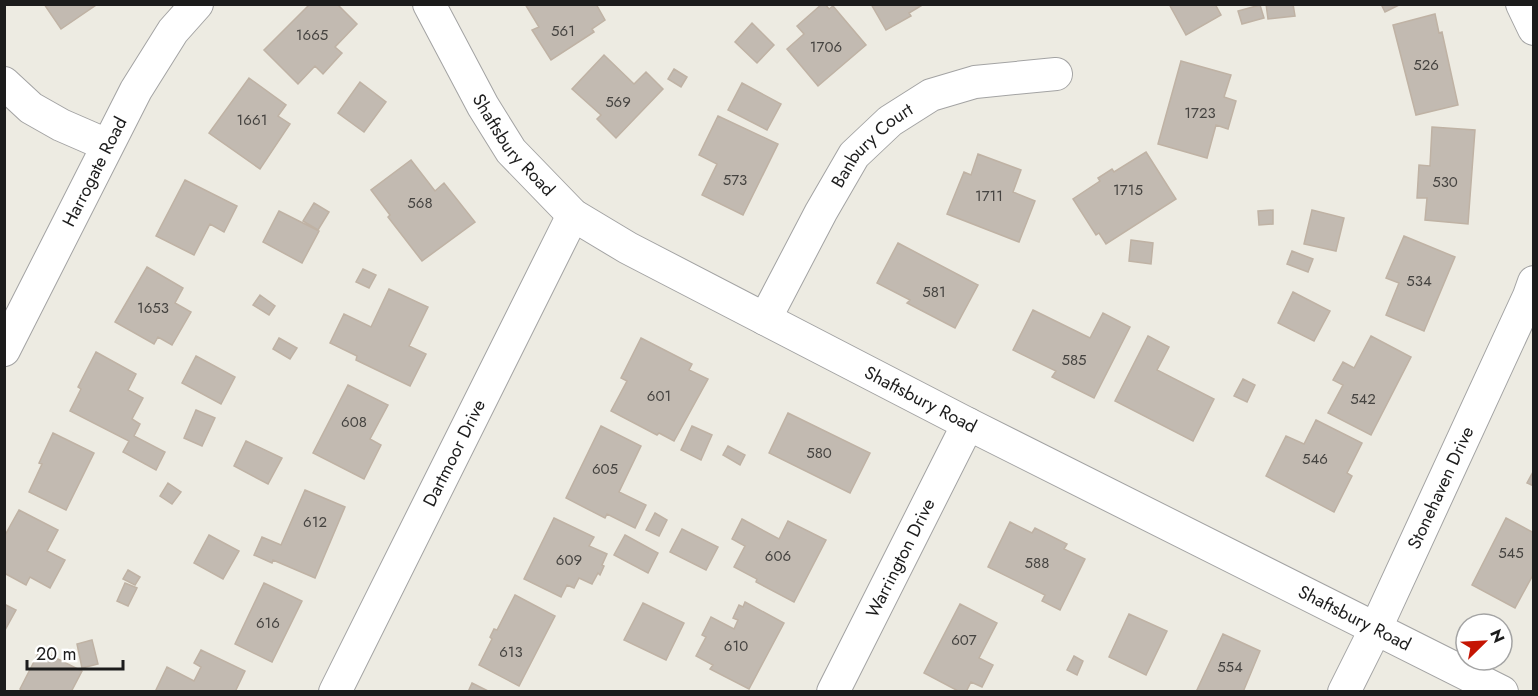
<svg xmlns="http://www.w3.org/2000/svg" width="1538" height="696" font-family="Jost,sans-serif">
<rect width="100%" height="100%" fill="#edebe2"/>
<path fill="#c2bab1" stroke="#bfb2a4" stroke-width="1.5" d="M44,4H96V5L61,29Z
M310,4H337L357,24L335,47L342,53L323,74L315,66L298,84L264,50Z
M525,4H596L605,20L592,29L594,32L551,60L532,30L539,27Z
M822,4H825L829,9L833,6L866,45L818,86L787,49L804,34L797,26Z
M871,4H924L909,13L911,16L886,30Z
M1169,4H1215L1221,15L1186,35Z
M1266,4H1293L1295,16L1268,19Z
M1381,4H1401L1385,12Z
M1260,5L1264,18L1242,24L1238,11Z
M1435,14L1439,33L1442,32L1458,105L1416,115L1393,25Z
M752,23L774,45L757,63L735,42Z
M604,55L634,84L646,72L663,89L616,138L597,119L601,115L572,89Z
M1181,61L1231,75L1224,97L1236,101L1228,129L1216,125L1207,158L1158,144Z
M674,69L687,77L681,87L668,79Z
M249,78L286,105L278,116L290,124L260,169L209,133Z
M360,82L386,102L364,132L338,113Z
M742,83L781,104L767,130L728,110Z
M718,116L778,144L743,215L702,195L717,164L699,155Z
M1432,127L1475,130L1468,224L1425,220L1427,198H1417L1419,165L1430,166Z
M1146,152L1176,199L1106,244L1099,233L1096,235L1073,199L1100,181L1098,178L1112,169L1114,172Z
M978,154L1021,170L1013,192L1035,201L1019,242L947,214L964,172L971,175Z
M411,160L435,191L444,183L475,222L422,261L388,217L390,215L371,190Z
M185,180L237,206L224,232L210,224L194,255L156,236Z
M314,203L329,212L318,230L303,221Z
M1273,210V224L1259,225L1258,211Z
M1312,210L1344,218L1336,251L1304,244Z
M279,211L319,231L302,263L263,242Z
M1404,236L1455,257L1424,331L1386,315L1399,283L1386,278Z
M1131,240L1153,243L1151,264L1129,261Z
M898,243L978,285L955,328L907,303L910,300L877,283Z
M1292,251L1313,259L1308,272L1287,264Z
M147,267L183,288L175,303L191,312L172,345L158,337L154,344L115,322Z
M363,269L376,275L369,288L356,282Z
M389,289L428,307L409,346L426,354L410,386L356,360L357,356L330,343L344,314L371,327Z
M1293,292L1330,311L1314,341L1278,323Z
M260,295L275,306L269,315L253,305Z
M1033,310L1090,338L1103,313L1130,327L1094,398L1052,377L1056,371L1013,350Z
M1148,336L1169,347L1157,370L1214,399L1193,441L1115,401Z
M1371,336L1411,357L1371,435L1328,413L1343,385L1333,380L1343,362L1354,368Z
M279,338L297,348L290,359L273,349Z
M641,338L692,364L689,370L708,379L674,441L659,433L657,435L611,411L627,381L621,378Z
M96,352L136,374L128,390L143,398L132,419L140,424L134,436L165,452L156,470L123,452L129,441L70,411L81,389L78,387Z
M196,356L235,377L221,404L182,383Z
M1243,379L1255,385L1247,402L1234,396Z
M348,385L388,405L370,439L381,445L364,479L313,453Z
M196,410L215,418L202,446L184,438Z
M788,413L870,453L850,493L769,453Z
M1316,420L1362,443L1347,473L1352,476L1334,512L1266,476L1286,436L1304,444Z
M601,426L641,446L619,492L646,505L635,528L607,514L605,518L566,498Z
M692,426L712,435L701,460L681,450Z
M53,433L94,453L66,510L29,492L42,464L39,463Z
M246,441L282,458L268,484L234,466Z
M728,446L745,455L740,465L723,455Z
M1534,470V486L1527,483Z
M168,483L181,492L172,504L160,496Z
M305,490L345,507L315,578L273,560L272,563L254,555L262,537L281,545Z
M19,510L58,530L47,551L65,560L50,588L30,577L26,585L4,573V537Z
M655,513L667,520L659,536L646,530Z
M554,518L594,537L589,546L607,554L602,565L604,566L600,575L598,573L592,584L579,578L574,588L567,585L561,597L524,579Z
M1506,518L1534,533V573L1515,608L1472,585Z
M742,519L779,539L788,521L826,540L794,602L756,582L757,579L734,567L745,546L732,539Z
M1010,522L1032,533L1035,528L1067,544L1064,549L1085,559L1060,610L1042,601L1045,595L988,567Z
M682,529L718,547L706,570L670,552Z
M209,535L239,551L223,579L194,563Z
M625,535L658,553L648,573L614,555Z
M128,570L140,577L135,585L123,579Z
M125,583L137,588L128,606L117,601Z
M264,583L302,601L272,662L235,644Z
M515,595L555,616L519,686L479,665L492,639L490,637L494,629L497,630Z
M745,602L784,623L749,689L710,669L713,665L696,656L706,637L702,635L711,617L734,629L738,620L733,618L739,605L743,607Z
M643,603L684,623L666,660L624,640Z
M4,604L16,610L4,632Z
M960,604L997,623L979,658L993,665L982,687L971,682L966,692H960L924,673Z
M1129,614L1167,631L1146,675L1109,657Z
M1223,634L1260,651L1243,692H1196Z
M92,640L98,664L82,668L77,644Z
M40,650L82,671L71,692H24L20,689Z
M201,650L245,671L235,692H155L167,667L194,681L201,667L194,663Z
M1074,656L1083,661L1077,675L1067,670Z
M472,683L490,692H468Z"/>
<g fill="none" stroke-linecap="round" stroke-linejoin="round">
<g stroke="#a3a3a3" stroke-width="34">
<g id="street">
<path id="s1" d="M429,4L483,106L511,151L573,215L628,248L968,424L1502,692"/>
<path d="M1522,4L1534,29"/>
<path d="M4,83L31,108L61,125L107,145"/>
<path id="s2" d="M765,319L821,212L854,155L890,121L931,95L975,82L1056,74"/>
<path id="s3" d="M4,350L136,90L173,31L197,4"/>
<path id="s4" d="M335,692L573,215"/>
<path id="s5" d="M833,692L968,424"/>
<path id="s6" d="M1344,692L1375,630L1529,296L1534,282"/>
</g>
</g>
<use href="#street" stroke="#fff" stroke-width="32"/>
</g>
<g text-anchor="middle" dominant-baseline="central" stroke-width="5" stroke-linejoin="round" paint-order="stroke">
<g font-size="15" fill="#464441">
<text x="563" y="31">561</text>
<text x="312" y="35">1665</text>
<text x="826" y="47">1706</text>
<text x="1426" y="65">526</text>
<text x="618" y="102">569</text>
<text x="1200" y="113">1723</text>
<text x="252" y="120">1661</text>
<text x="735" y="180">573</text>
<text x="1445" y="182">530</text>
<text x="1128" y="190">1715</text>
<text x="989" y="196">1711</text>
<text x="420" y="203">568</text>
<text x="1419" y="281">534</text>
<text x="934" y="292">581</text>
<text x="153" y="308">1653</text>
<text x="1074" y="360">585</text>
<text x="659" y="396">601</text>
<text x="1363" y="399">542</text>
<text x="354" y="422">608</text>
<text x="819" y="453">580</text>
<text x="1315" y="459">546</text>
<text x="605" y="469">605</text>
<text x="315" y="522">612</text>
<text x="1511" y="553">545</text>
<text x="778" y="556">606</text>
<text x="569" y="560">609</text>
<text x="1037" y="563">588</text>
<text x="268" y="623">616</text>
<text x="964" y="640">607</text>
<text x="736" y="646">610</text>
<text x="511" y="652">613</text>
<text x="1230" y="667">554</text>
</g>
<g font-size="18" fill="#1c1c1c" stroke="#fff">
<text stroke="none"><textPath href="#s1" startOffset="165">Shaftsbury Road</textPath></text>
<text stroke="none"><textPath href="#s2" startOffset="206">Banbury Court</textPath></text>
<text stroke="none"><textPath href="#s3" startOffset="200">Harrogate Road</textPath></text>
<text stroke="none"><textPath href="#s1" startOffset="651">Shaftsbury Road</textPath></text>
<text stroke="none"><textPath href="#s4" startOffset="267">Dartmoor Drive</textPath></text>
<text stroke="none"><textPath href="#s6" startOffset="226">Stonehaven Drive</textPath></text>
<text stroke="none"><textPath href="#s5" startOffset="150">Warrington Drive</textPath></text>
<text stroke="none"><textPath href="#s1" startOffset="1137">Shaftsbury Road</textPath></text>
</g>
</g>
<rect width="1538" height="696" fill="none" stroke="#1c1c1c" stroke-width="12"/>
<g transform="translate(1484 642) rotate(66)"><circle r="28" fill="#ffffff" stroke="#a4a4a4" stroke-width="1.5"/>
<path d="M0-4.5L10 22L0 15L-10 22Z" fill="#c51503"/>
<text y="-9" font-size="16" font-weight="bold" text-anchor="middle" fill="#1c1c1c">N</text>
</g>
<path d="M27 660v9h96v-9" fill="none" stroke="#1c1c1c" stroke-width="3"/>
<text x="36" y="660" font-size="18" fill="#1c1c1c" stroke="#ffffff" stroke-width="4.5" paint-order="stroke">20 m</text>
</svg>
